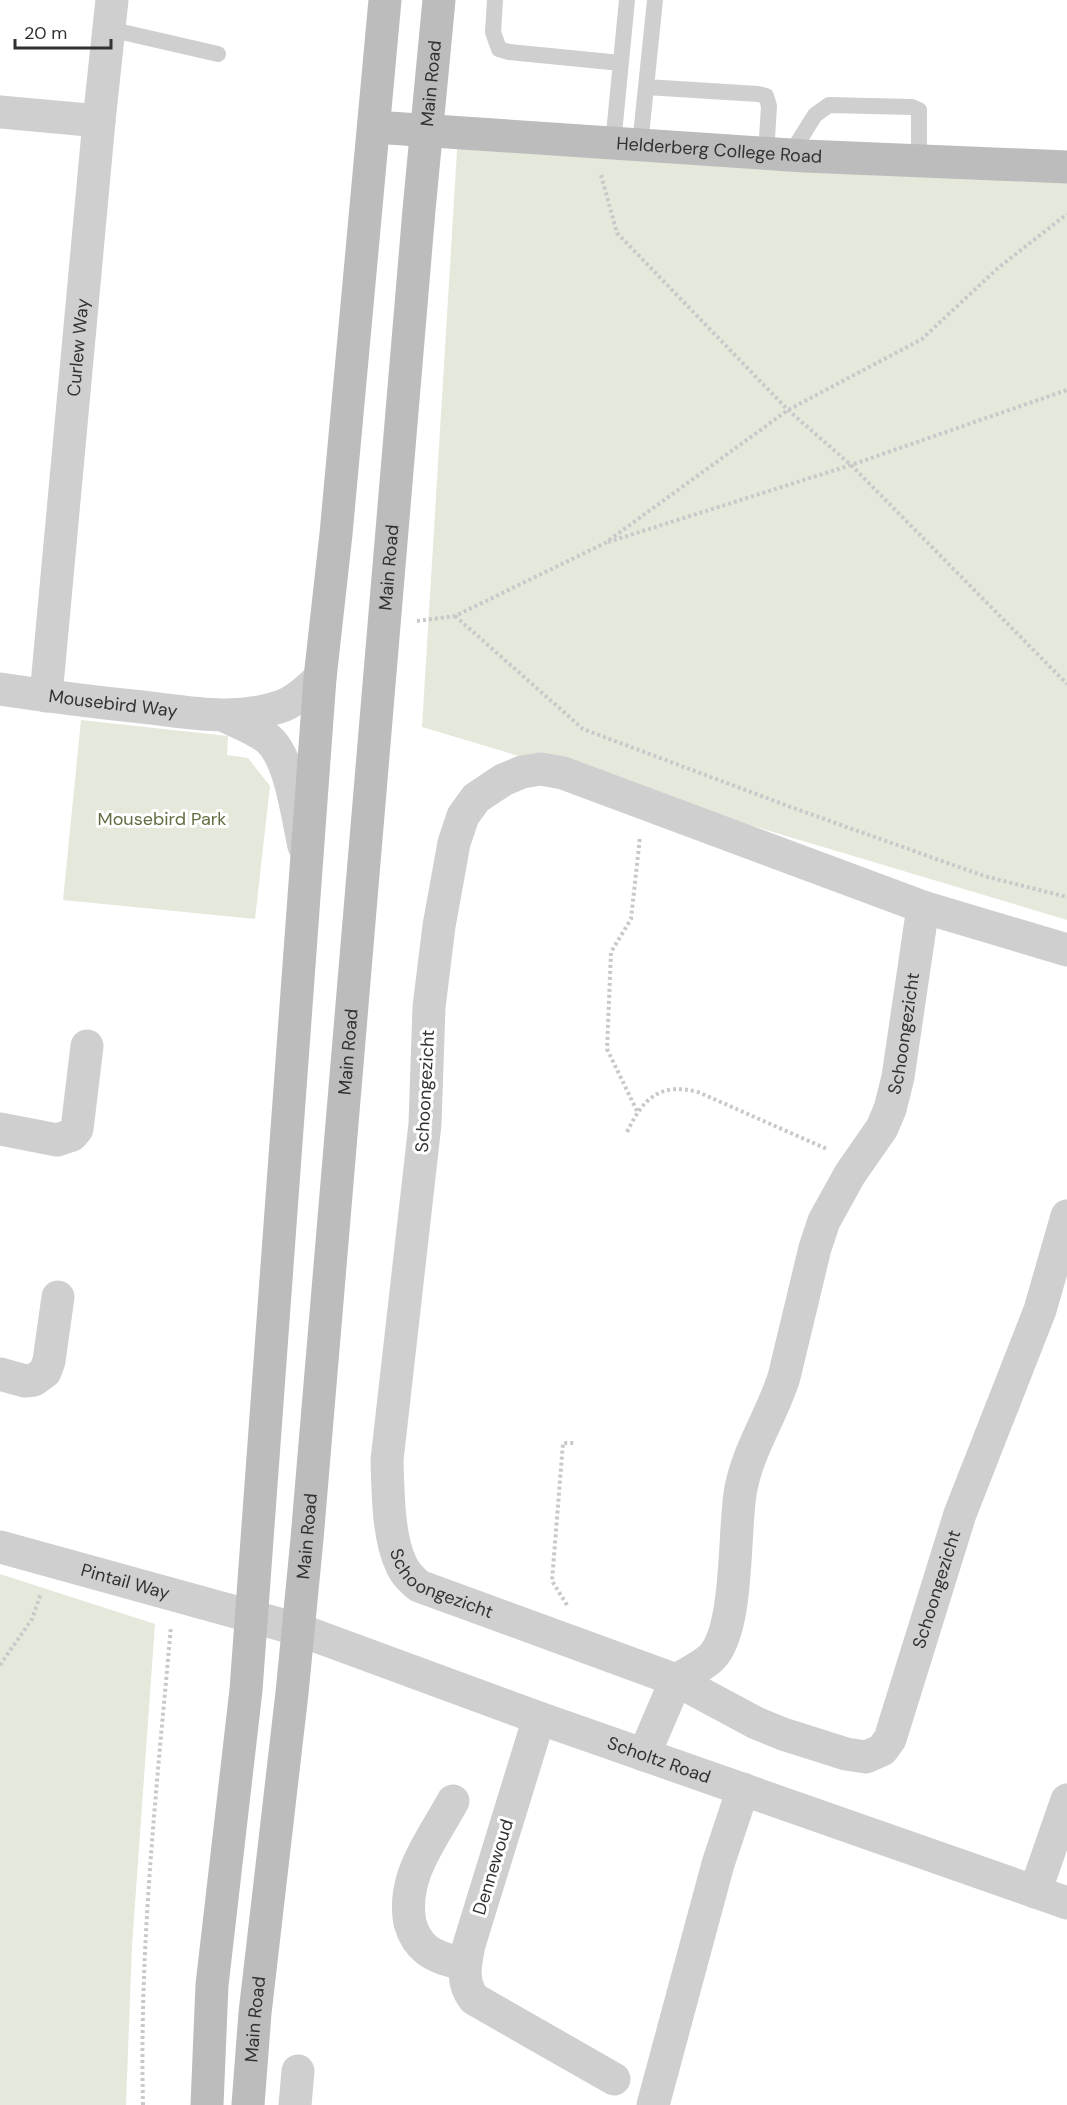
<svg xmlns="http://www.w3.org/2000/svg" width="1067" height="2105" font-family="'DM Sans',sans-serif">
<rect width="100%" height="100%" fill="#fff"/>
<path fill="#e5e9dc" d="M458,134L1067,178V920L422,727Z
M81,720L228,736L227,755L248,758L270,786L255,919L63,900Z
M0,1574L155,1624L132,1946L126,2105H0Z"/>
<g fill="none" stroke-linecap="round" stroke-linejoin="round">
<path stroke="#c9c9c9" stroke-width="4" stroke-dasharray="3 3" stroke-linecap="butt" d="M601,175L617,233L788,410L851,465L1067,684
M608,542L851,465L1067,390
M455,616L583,729L788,806L984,876L1067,897
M417,621L455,616L605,543L788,410L922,339L998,268L1067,214
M637,1111L607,1049L611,952L631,919L640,837
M627,1132C643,1099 659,1082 698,1092L827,1149
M567,1605L552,1581L563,1443H576
M0,1665L32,1619L41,1593
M143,2105C139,1945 157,1785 171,1626"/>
<path stroke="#cfcfcf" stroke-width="16" d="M495,0L493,32L499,49L509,52L621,63
M109,29L218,54
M646,87L758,94L766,96L769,106L766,154
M613,144L627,0
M640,145L655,0
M790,155L815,115L829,105L912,107L919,110V161"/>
<g stroke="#cfcfcf" stroke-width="33">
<path d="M0,112L99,121"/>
<path id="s1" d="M0,689C47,696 94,702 142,707C188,712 234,722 279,707C295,702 308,689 320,678"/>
<path id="s2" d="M46,696L99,121L112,0"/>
<path d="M225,716C239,723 255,729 267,738C291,757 297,816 304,846"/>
<path id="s3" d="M1067,950L923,907L563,773L541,769L522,772L503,780L476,798L463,816L454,843L439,926L429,1007L425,1124L387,1460C388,1491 388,1537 401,1564C405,1574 412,1580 419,1586L676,1680L756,1723L783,1734L846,1754L866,1757L882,1750L890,1739L960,1514L1040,1310L1067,1216"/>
<path d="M0,1129L57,1140L72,1135L77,1129L87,1046"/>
<path d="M0,1374L25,1381L34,1380L45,1372L49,1361L58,1297"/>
<path id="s4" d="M0,1547L297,1629L539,1718L1067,1903"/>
<path id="s5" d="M676,1680C688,1673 701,1667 711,1658C740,1630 733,1528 741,1488C749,1448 772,1415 784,1377L815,1248L824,1221L850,1174L882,1128L890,1109L898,1077L923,907"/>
<path d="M539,1718L469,1945C465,1965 461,1982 474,1999L614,2079"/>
<path d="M644,1755L676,1680"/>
<path d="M453,1801C432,1840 401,1877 410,1923C413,1934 418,1943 427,1950C437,1958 453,1961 465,1965"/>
<path d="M1035,1892L1067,1800"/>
<path d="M295,2105L298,2071"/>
<path d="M653,2105L718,1864L743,1789"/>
</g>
<g stroke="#bcbcbc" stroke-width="33">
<path id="s6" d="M374,127L805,156L1067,167"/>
<path d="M207,2105L212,1985L246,1690L320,678L336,534L385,0"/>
<path id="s7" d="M248,2105L255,2013L292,1693L307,1539L419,210L439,0"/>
</g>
</g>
<g text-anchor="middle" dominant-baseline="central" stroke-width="6" stroke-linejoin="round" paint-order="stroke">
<g font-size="18" fill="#323232" stroke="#fff">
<text stroke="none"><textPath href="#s7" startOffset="2030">Main Road</textPath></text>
<text stroke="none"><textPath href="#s6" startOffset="346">Helderberg College Road</textPath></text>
<text stroke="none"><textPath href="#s2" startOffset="350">Curlew Way</textPath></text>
<text stroke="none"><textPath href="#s7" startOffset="1544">Main Road</textPath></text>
<text stroke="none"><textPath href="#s1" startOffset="114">Mousebird Way</textPath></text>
<text stroke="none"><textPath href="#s5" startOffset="704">Schoongezicht</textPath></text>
<text stroke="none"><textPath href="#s7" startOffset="1058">Main Road</textPath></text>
<text transform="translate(425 1091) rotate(-87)">Schoongezicht</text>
<text stroke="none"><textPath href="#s7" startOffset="572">Main Road</textPath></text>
<text stroke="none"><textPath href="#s3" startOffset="1452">Schoongezicht</textPath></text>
<text stroke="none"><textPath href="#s4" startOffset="130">Pintail Way</textPath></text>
<text stroke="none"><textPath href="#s3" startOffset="2103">Schoongezicht</textPath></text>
<text stroke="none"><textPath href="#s4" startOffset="693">Scholtz Road</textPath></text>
<text transform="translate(493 1867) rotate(-73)">Dennewoud</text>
<text stroke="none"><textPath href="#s7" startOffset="86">Main Road</textPath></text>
</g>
<g font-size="18" fill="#616d41" stroke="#fff">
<text x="162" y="819">Mousebird Park</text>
</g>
</g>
<path d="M15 39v9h96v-9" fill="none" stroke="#323232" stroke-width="3"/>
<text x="24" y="39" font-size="18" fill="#323232" stroke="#ffffff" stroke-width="4.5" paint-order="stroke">20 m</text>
</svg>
